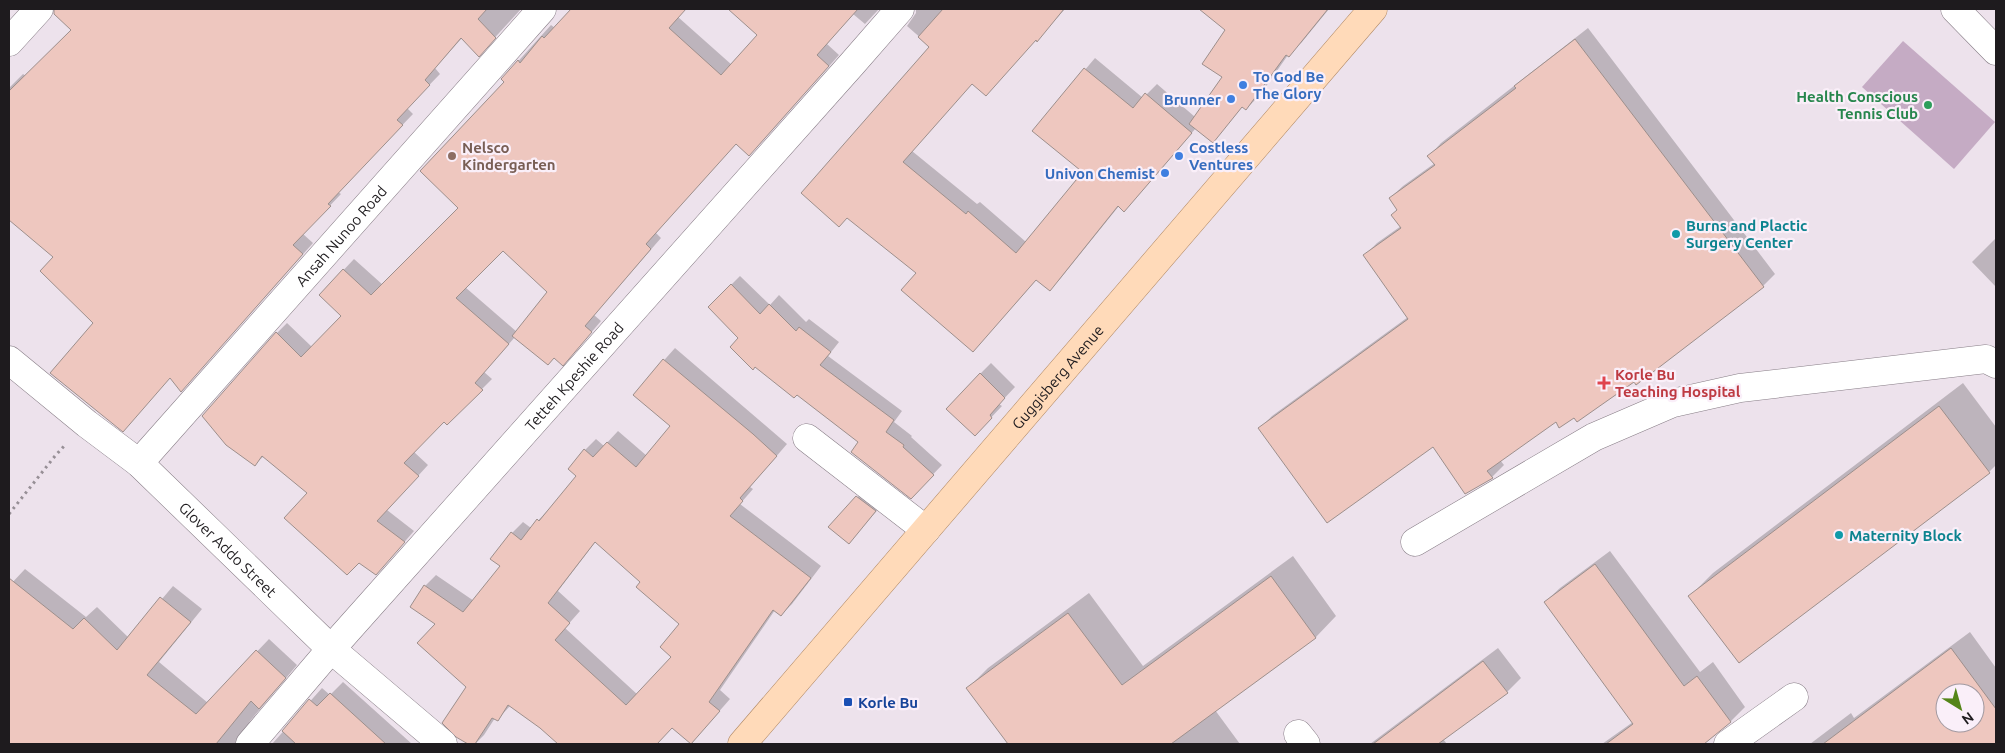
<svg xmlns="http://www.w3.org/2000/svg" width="2005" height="753" font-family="Ubuntu,sans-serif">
<rect width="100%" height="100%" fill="#ede2ec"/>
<path fill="#c5abc4" d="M1903,41L1995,122L1954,169L1862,87Z"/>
<path fill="#0003" fill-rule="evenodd" d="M74,9H521L489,44L462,38L435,68L440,74L407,108L413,114L338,192L341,194L303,234L313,243L192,379L171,377L95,323L55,257L9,218V88L23,74L26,76L72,30L63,21Z
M572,9H685L678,17L732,65L759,35L730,9H879L865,24L853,14L827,44L839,55L760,144L736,143L656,233L661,238L594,315L601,321L573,354L554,357L515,337L484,372L492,379L447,424L444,421L414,452L428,465L387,510L414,531L386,563L359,561L309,493L264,456L255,464L277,333L287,323L312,347L343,316L320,295L354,259L383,285L460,208L505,82L502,79L541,36L551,25L555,28ZM504,249L549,292L517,332L465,287Z
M916,9H970L982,18L988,9H1065L1037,40L972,83L912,151L977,204L980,202L1026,242L1082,174L1081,169L1034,130L1095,58L1143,98L1157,84L1195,117L1223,77L1227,30L1204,11L1205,9H1329L1302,42L1288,55L1260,95L1246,109L1243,106L1213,141L1196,128L1134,200L1119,206L1060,279L1050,289L1037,279L973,351L918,273L848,216L931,47L907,26L916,13Z
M1588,28L1775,274L1763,286L1636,383L1634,381L1574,416L1556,420L1500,460L1504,465L1492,477L1433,445L1260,428L1272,416L1408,317L1365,255L1377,243L1401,226L1398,209L1390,198L1403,186L1435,163L1429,156L1441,143Z
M1996,238V287L1972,262Z
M740,276L770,305L779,295L806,322L809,319L839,342L828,356L902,411L894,422L912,436L911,437L942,465L920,488L797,394L755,366L740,338L709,307Z
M675,348L787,444L750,487L753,489L740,504L821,566L792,604L781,615L775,610L720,690L730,699L702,731L673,726L656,744H617L611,739L606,744H560L541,727L511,705L497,720L495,718L484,735L475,744H470L457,736L467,687L437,624L425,586L436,575L474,601L501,566L512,533L523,522L531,528L549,509L578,476L585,450L596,439L604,446L618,431L647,456L672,426L634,394ZM596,541L642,582L681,624L673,657L638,695L565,628L580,611L558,591Z
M991,363L1015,387L999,404L1002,406L985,424L980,374Z
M1963,383L1996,427V465L1989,472L1689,597L1713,573Z
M868,486L886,500L849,543L830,527Z
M1610,551L1700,672L1713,662L1745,707L1731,721L1700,744H1602L1633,722L1545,602L1560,588Z
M1293,556L1336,616L1316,637L1215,710L1240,744H1009L968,688L988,668L1089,593L1143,666Z
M25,569L86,617L97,607L129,638L173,586L202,609L159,662L208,703L269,639L297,665L250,721L247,727L253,744H9V725L13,721L9,717V586Z
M1970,632L1996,668V744H1810L1851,713L1854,718ZM1945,693H1975V723H1945Z
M1498,648L1521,678L1507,692L1443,739L1447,744H1370Z
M343,682L412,744H272L322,688L330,695Z"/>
<path fill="#eec7bf" stroke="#9d8f8c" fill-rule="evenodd" d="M54,9H487L478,19L496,38L479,57L461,38L425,80L430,85L397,120L403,125L328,204L331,206L293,245L303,254L181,392L170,378L123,432L50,373L93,323L40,271L53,257L9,220V91L71,30L54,14Z
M571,9H686L669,28L721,75L757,35L728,9H858L817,55L829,66L749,156L736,144L646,244L651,249L585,326L592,332L563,366L554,358L548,365L512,336L547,292L503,251L456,298L509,344L475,383L483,390L447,425L444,422L404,463L419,476L377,521L405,542L376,575L359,563L347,575L284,518L307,493L262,456L255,466L226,445L202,416L276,332L301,357L341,316L319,295L343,269L371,295L458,208L420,171L504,82L501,79L518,60L520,63L542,36L544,38Z
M943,9H1064L1037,42L1036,40L986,96L972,84L903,162L966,214L968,211L1016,253L1081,174L1078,172L1080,170L1032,131L1084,68L1133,108L1145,93L1192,133L1124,212L1118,206L1050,291L1036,280L973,352L901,290L916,273L847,218L839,227L801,193L929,47L918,37Z
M1199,9H1328L1289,57L1286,55L1246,110L1242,107L1213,143L1189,124L1222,77L1202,64L1225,30Z
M1575,39L1764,287L1636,385L1634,382L1577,422L1574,418L1559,428L1556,422L1487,471L1493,478L1465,494L1433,447L1327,523L1258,428L1408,319L1363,255L1401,228L1391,215L1397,210L1389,198L1435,165L1427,156L1516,88L1514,86Z
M731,284L760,314L769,304L796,331L799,327L831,352L820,365L894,420L886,432L904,445L903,447L934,475L911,499L851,452L858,442L797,395L794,398L755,367L753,370L730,347L738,338L708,307Z
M663,359L753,434L777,456L740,498L743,501L730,516L811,578L781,616L773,610L709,702L720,711L691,744L672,728L657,744H558L540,728L508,705L498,721L492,718L475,744H468L456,737L442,723L466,687L417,643L435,624L410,607L424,585L463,612L500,566L490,559L511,532L521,540L537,519L539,521L576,476L568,469L584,449L593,457L607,442L636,467L670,426L633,395ZM595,542L640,582L636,587L679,624L660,647L671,657L626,705L555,640L570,623L548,603Z
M980,373L1005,398L990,415L992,418L975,436L946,409Z
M1939,406L1990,473L1739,663L1688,596Z
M856,496L876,511L849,544L828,527Z
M1595,564L1684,686L1697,676L1731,722L1704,744H1606L1633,724L1544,602Z
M1271,576L1316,638L1171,744H1008L966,688L1068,613L1122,685Z
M9,578L73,629L84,618L117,650L160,597L191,622L147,675L196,714L256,650L286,678L259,709L251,701L216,744H9Z
M1951,648L1996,709V744H1823ZM1945,693H1975V723H1945Z
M1483,661L1508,693L1438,744H1373Z
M330,693L386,744H296L282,731L309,699L317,706Z"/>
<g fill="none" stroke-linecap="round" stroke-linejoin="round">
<g stroke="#877d86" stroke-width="29">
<g id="minor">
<path d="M1955,9L1996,51"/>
<path d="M9,42L39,9"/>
<path id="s1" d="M9,360L87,424L139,463L331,649L443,744"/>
<path d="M807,438L926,530"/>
<path id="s2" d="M139,463L542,9"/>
<path d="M1415,542L1594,437L1673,403L1740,388L1986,359L1996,364"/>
<path d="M1298,734L1306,744"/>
<path id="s3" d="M250,744L331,649L852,64L900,9"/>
<path d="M1728,744L1794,697"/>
</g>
</g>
<g stroke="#b08864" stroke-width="29">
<g id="major">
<path id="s4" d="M742,744L1373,9"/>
</g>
</g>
<path stroke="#978f96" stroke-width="3" stroke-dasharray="2.5 4" stroke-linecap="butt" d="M9,514L55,456L65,445"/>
<use href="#minor" stroke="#fff" stroke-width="28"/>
<use href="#major" stroke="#ffdab9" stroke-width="28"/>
</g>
<g fill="#3f7fe0" stroke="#faeff9" stroke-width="2">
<circle cx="1243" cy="85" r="5"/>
<circle cx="1231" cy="99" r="5"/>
<circle cx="1179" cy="156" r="5"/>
<circle cx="1165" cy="173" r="5"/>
</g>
<circle fill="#2e9e5b" stroke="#faeff9" stroke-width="2" cx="1928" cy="105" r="5"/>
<circle fill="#8d6e63" stroke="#faeff9" stroke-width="2" cx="452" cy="156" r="5"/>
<g fill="#0f9aa8" stroke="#faeff9" stroke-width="2">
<circle cx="1676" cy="234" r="5"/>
<circle cx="1839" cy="535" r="5"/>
</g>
<path fill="#e0444e" stroke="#faeff9" stroke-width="2" d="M1601.5 375.5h5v5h5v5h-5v5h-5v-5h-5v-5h5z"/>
<rect fill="#1a4fb4" stroke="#faeff9" stroke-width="2" x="843" y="697" width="10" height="10" rx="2.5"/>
<g text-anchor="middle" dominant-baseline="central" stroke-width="4.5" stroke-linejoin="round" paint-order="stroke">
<g font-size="15" font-weight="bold" fill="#366cbe" stroke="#faeff9" text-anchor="start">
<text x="1253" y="76">To God Be<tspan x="1253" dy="17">The Glory</tspan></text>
<text x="1221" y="99" text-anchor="end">Brunner</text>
<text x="1189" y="147">Costless<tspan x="1189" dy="17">Ventures</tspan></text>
<text x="1155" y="173" text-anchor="end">Univon Chemist</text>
</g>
<g font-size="15" font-weight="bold" fill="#27864d" stroke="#faeff9" text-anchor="end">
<text x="1918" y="96">Health Conscious<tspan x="1918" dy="17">Tennis Club</tspan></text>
</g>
<g font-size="15" font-weight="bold" fill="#785e54" stroke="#faeff9" text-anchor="start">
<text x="462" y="147">Nelsco<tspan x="462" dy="17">Kindergarten</tspan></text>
</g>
<g font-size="15" font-weight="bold" fill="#0d838f" stroke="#faeff9" text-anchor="start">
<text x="1686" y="225">Burns and Plactic<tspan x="1686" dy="17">Surgery Center</tspan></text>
<text x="1849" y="535">Maternity Block</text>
</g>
<g font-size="15" fill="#1e1b1e" stroke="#faeff9">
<text stroke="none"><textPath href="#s2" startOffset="304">Ansah Nunoo Road</textPath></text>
<text stroke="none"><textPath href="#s3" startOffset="490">Tetteh Kpeshie Road</textPath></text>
<text stroke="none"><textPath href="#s4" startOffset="484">Guggisberg Avenue</textPath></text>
<text stroke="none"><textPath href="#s1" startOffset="290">Glover Addo Street</textPath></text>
</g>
<g font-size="15" font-weight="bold" fill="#be3a42" stroke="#faeff9" text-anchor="start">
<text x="1615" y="374">Korle Bu<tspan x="1615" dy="17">Teaching Hospital</tspan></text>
</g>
<g font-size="15" font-weight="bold" fill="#164399" stroke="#faeff9" text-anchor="start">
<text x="858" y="702">Korle Bu</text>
</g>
</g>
<rect width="2005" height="753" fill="none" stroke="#1e1b1e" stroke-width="20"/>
<g transform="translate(1960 708) rotate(143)"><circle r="24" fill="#faeff9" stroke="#a29aa1"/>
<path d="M0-4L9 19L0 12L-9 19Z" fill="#548518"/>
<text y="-8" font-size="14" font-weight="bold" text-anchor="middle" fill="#1e1b1e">N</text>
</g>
</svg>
